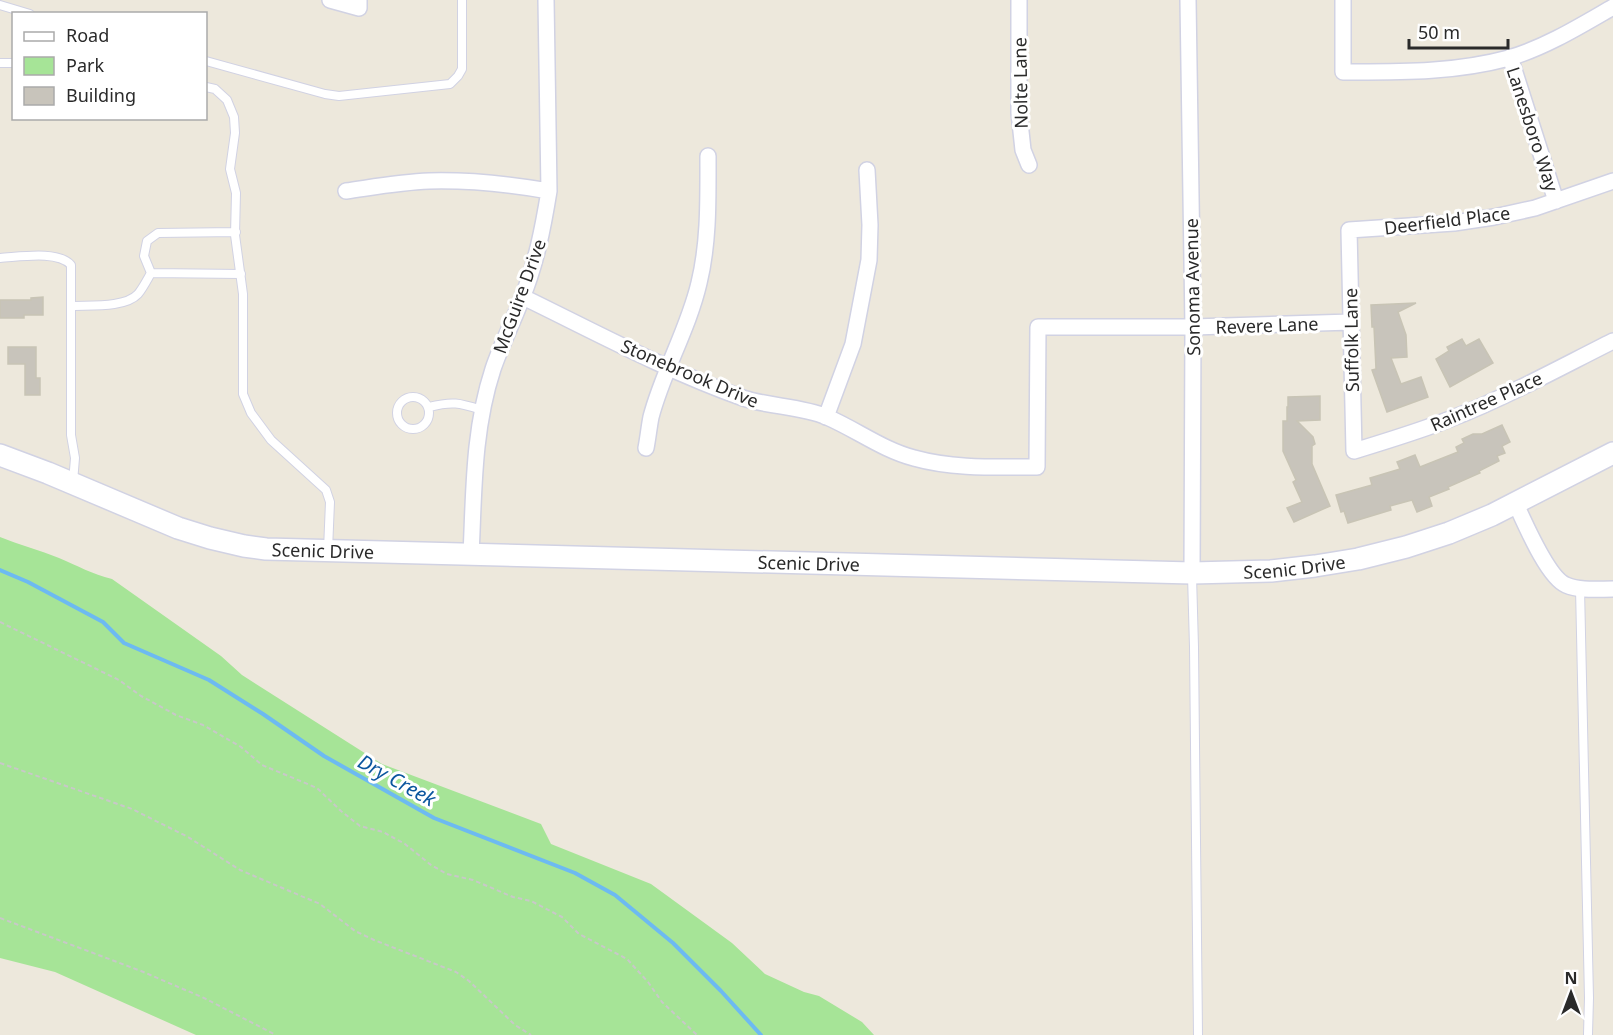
<svg xmlns="http://www.w3.org/2000/svg" width="1613" height="1035" font-family="'Noto Sans',sans-serif">
<rect width="100%" height="100%" fill="#ede8dc"/>
<path fill="#a6e497" d="M0,537C19,545 40,550 59,558C78,566 92,574 112,579L221,656L242,675L382,764L541,824L551,844L651,884L732,943L765,974L804,992L819,996L862,1022L874,1035H196L55,972L0,958Z"/>
<g fill="none" stroke-linecap="round" stroke-linejoin="round">
<path stroke="#6dbaf1" stroke-width="4" d="M0,570L28,582L103,622L124,643L209,680L263,714L324,756L434,818L575,873L615,895L673,943L721,991L761,1035"/>
</g>
<path fill="#c8c4bb" stroke="#c8c4b5" stroke-width="1.5" d="M43,297V315H24V318H0V300H31V298Z
M1416,303L1398,312L1406,335L1407,357L1391,358L1401,384L1421,377L1428,397L1387,412L1372,370L1376,369L1374,327H1372L1371,305Z
M1462,339L1466,346L1479,339L1493,363L1450,387L1436,359L1449,351L1447,347Z
M8,347H36V378H40V395H25V364H8Z
M1320,396V420L1297,421L1313,437L1315,444L1312,446V464L1330,506L1294,522L1287,508L1302,502L1293,482L1296,480L1283,451V421H1287V407H1288V397Z
M1502,425L1510,442L1502,446L1505,453L1497,456L1499,461L1479,471L1480,473L1448,487L1449,489L1429,497L1432,506L1417,512L1412,500L1390,506L1391,510L1348,523L1344,511L1341,512L1336,495L1372,485L1370,478L1400,469L1397,462L1415,455L1420,467L1458,452L1456,447L1464,443L1462,439L1473,434H1482Z"/>
<g fill="none" stroke-linecap="round" stroke-linejoin="round">
<g stroke="#d1d2e3" stroke-width="10">
<path id="lane" d="M0,5L30,14
M206,61L325,94L339,96L450,84L458,76L462,69V0
M0,63H14
M206,87L215,89L227,100L234,117L235,133L230,169L236,193L235,235L243,294V394L251,413L271,440L326,490L330,502L328,550
M0,258C19,257 58,250 71,265V435L75,458L73,482
M151,273L241,274
M72,306C90,305 125,308 138,294C143,288 147,280 151,273L144,256L147,241L158,233L236,232
M397 413a16 16 0 1 1 32 0a16 16 0 1 1-32 0Z
M429,407C453,401 459,403 482,410
M1192,575L1194,647L1198,1035
M1580,588L1589,998L1588,1034"/>
</g>
<g stroke="#d1d2e3" stroke-width="18">
<path id="street" d="M330,0L359,8V0
M1019,0V113L1023,150L1029,165
M1188,0L1193,327L1192,573
M1343,0V72C1400,72 1453,73 1509,58C1546,47 1580,26 1613,7
M1510,57L1556,201
M1613,181L1535,208L1494,217L1454,223L1349,230L1354,451C1403,436 1451,421 1497,399C1536,381 1575,360 1613,341
M346,191C374,187 401,182 429,181C469,180 509,184 549,191
M523,297C595,332 667,371 743,398C770,407 801,406 827,417C857,430 883,450 914,458C953,469 996,467 1037,467L1038,327H1193L1351,322
M826,417L853,344L869,260L870,225L867,170
M646,448C648,438 649,427 651,417C663,371 688,330 699,283C709,242 708,199 708,156
M1515,502C1524,521 1547,577 1566,585C1580,591 1598,589 1613,589
M471,555C474,492 473,430 493,369C501,345 513,322 522,298C536,264 543,228 549,191L546,0"/>
</g>
<g stroke="#d1d2e3" stroke-width="24">
<g id="secondary">
<path id="s1" d="M0,455L48,473L178,528L210,538L244,546L266,549L1192,573L1271,571L1315,566L1358,559L1406,547L1449,533L1492,515L1613,453"/>
</g>
</g>
<path stroke="#c8c8c8" stroke-width="2" stroke-dasharray="4.5 3" stroke-linecap="butt" d="M0,622L119,680L141,696L176,715L203,725L241,747L262,765L317,788L341,811L360,826L383,832L405,844L431,865L447,874L473,880L513,897L531,901L562,917L579,934L627,959L648,982L662,1002L697,1035
M0,763L132,809L188,837L240,870L320,904L355,931L374,940L456,972L469,981L515,1025L531,1035
M0,918L141,971L204,998L276,1035"/>
<use href="#lane" stroke="#fff" stroke-width="8"/>
<use href="#street" stroke="#fff" stroke-width="15"/>
<use href="#secondary" stroke="#fff" stroke-width="21"/>
</g>
<g text-anchor="middle" dominant-baseline="central" stroke-width="6" stroke-linejoin="round" paint-order="stroke">
<g font-size="18" fill="#2a2a2a" stroke="#fff">
<text transform="translate(1020 83) rotate(-91)">Nolte Lane</text>
<text transform="translate(1533 129) rotate(72)">Lanesboro Way</text>
<text transform="translate(1447 220) rotate(-7)">Deerfield Place</text>
<text transform="translate(1192 287) rotate(-91)">Sonoma Avenue</text>
<text transform="translate(519 296) rotate(-70)">McGuire Drive</text>
<text transform="translate(1267 325) rotate(-2)">Revere Lane</text>
<text transform="translate(1351 340) rotate(-91)">Suffolk Lane</text>
<text transform="translate(690 373) rotate(23)">Stonebrook Drive</text>
<text transform="translate(1486 401) rotate(-24)">Raintree Place</text>
<text stroke="none"><textPath href="#s1" startOffset="340">Scenic Drive</textPath></text>
<text stroke="none"><textPath href="#s1" startOffset="826">Scenic Drive</textPath></text>
<text stroke="none"><textPath href="#s1" startOffset="1312">Scenic Drive</textPath></text>
</g>
<g font-size="20" font-style="italic" fill="#0b569e" stroke="#fff">
<text transform="translate(397 780) rotate(29)">Dry Creek</text>
</g>
</g>
<rect x="12" y="12" width="195" height="108" fill="#ffffff" stroke="#aaaaaa" stroke-width="1.5"/>
<rect x="24" y="32" width="30" height="9" fill="#ffffff" stroke="#aaaaaa" stroke-width="1.5"/>
<text x="66" y="42" font-size="18" fill="#2a2a2a">Road</text>
<rect x="24" y="57" width="30" height="18" fill="#a6e497" stroke="#aaaaaa" stroke-width="1.5"/>
<text x="66" y="72" font-size="18" fill="#2a2a2a">Park</text>
<rect x="24" y="87" width="30" height="18" fill="#c8c4bb" stroke="#aaaaaa" stroke-width="1.5"/>
<text x="66" y="102" font-size="18" fill="#2a2a2a">Building</text>
<g transform="translate(1571 993)" stroke="#ffffff" stroke-width="4.5" paint-order="stroke">
<path d="M0-4.5L10 22L0 15L-10 22Z" fill="#2a2a2a"/>
<text y="-9" font-size="16" font-weight="bold" text-anchor="middle" fill="#2a2a2a">N</text>
</g>
<path d="M1409 39v9h99v-9" fill="none" stroke="#2a2a2a" stroke-width="3"/>
<text x="1418" y="39" font-size="18" fill="#2a2a2a" stroke="#ffffff" stroke-width="4.5" paint-order="stroke">50 m</text>
</svg>
